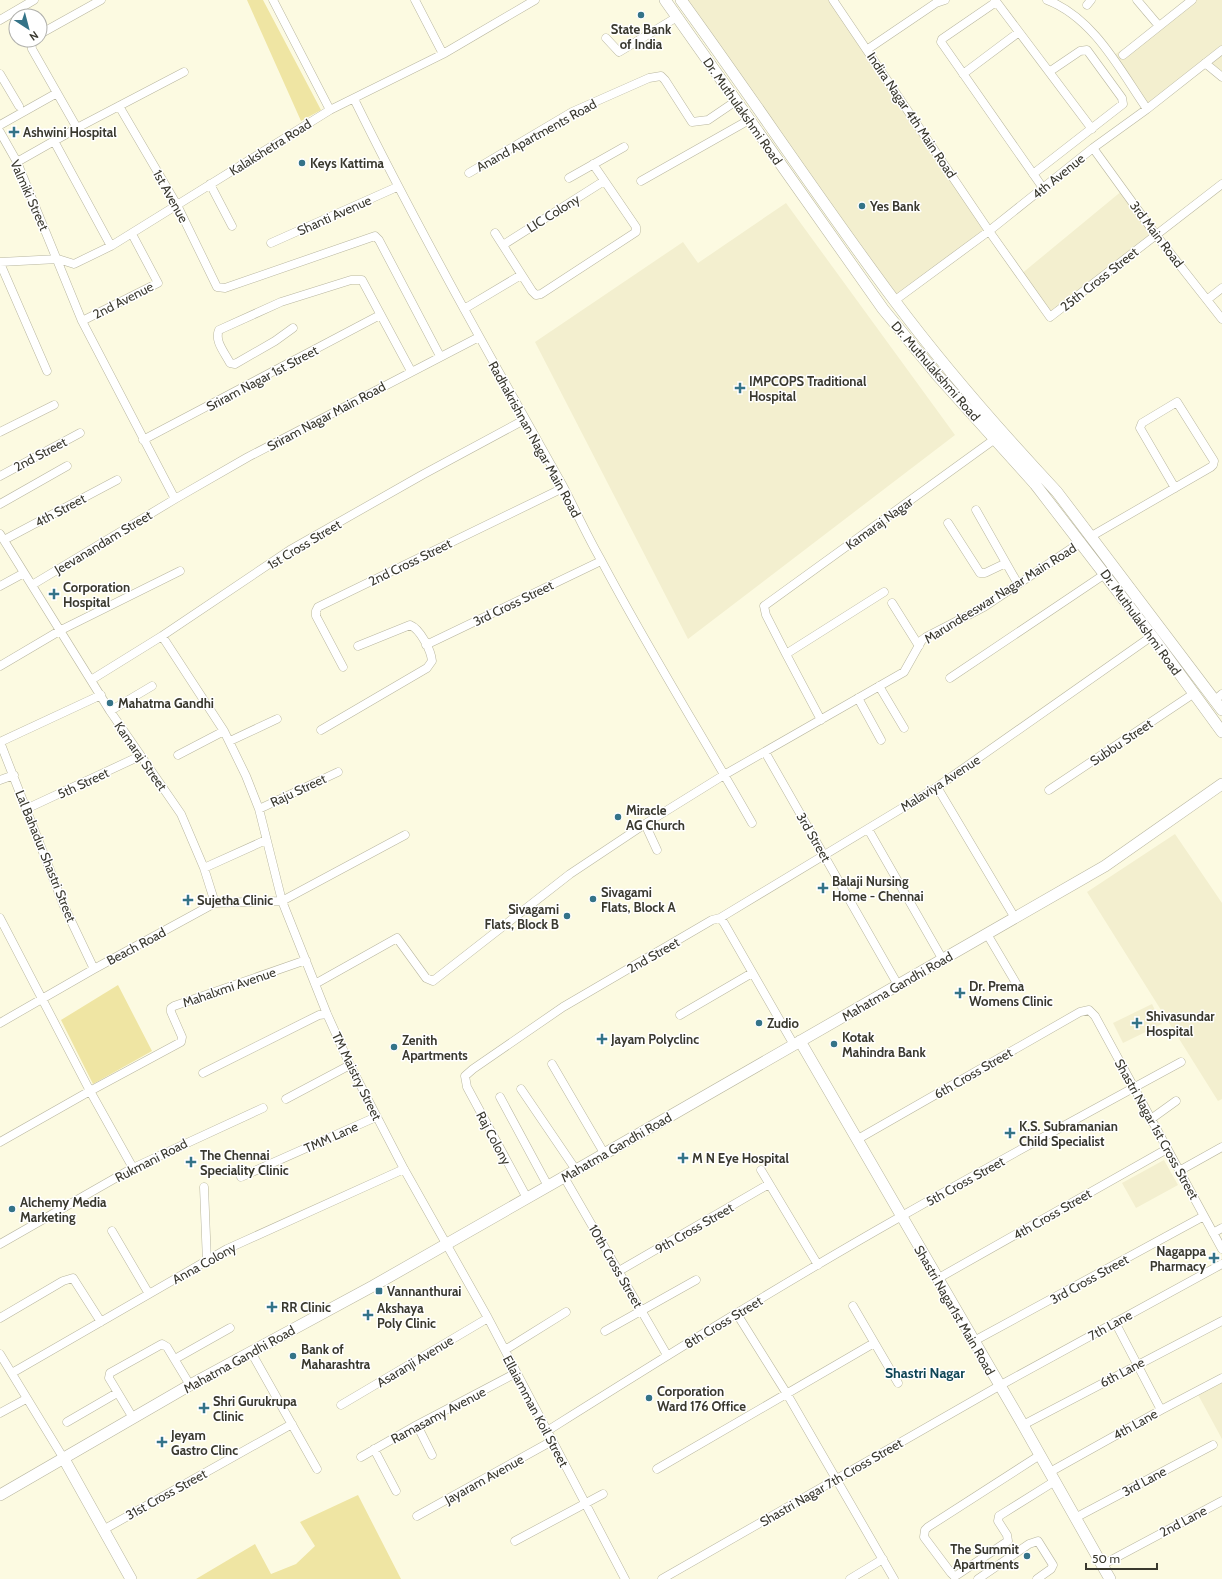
<svg xmlns="http://www.w3.org/2000/svg" width="1222" height="1579" font-family="Cabin,sans-serif">
<rect width="100%" height="100%" fill="#fcfae1"/>
<path fill="#f3efcf" d="M681,0H832L989,231L894,301Z
M1196,0H1222V50L1147,109L1111,57Z
M1222,55V75L1210,64Z
M1123,190L1156,235L1050,317L1020,275Z
M786,203L955,435L688,639L535,342L683,242L698,263Z
M1175,834L1222,903V1099L1218,1101L1087,892Z
M1152,1004L1162,1024L1123,1043L1113,1023Z
M1164,1160L1178,1185L1136,1208L1122,1183Z
M1222,1377V1439L1196,1391Z"/>
<path fill="#efe5a3" d="M247,0H263L321,110L301,121Z
M118,985L152,1051L93,1084L61,1020Z
M358,1495L401,1579H196L255,1544L271,1574L296,1564L315,1546L300,1522Z"/>
<g fill="none" stroke-linecap="round" stroke-linejoin="round">
<g stroke="#b8b69f" stroke-width="9">
<path id="street" d="M273,0L330,110
M415,0L443,54
M833,0L989,231L1050,317L1222,184
M995,0L1092,129
M1047,0C1094,18 1120,70 1147,109
M1137,0L1159,26
M996,2L942,39L941,42L1043,188
M1087,5L1091,0
M0,20L34,0
M40,34L101,0
M606,38L619,52L677,17
M31,40L32,49L77,128
M868,49L936,3L945,0
M1123,55L1192,0
M1205,63L1222,77
M0,74L19,106
M963,74L1019,32
M354,99C419,231 491,358 563,486C576,511 587,536 601,560C648,649 702,735 752,823
M119,106L177,205L217,287L225,288L375,236L379,240L440,356
M0,125L57,93
M0,132L17,162L82,321L175,499
M54,141L111,246
M1093,148L1156,235L1222,319
M17,162L77,128L184,72
M469,173L572,112L649,78L661,76L665,80L692,122L708,120L736,101
M1033,174L1123,104L1122,98L1087,50L1080,51L1049,72
M569,178L624,147
M641,181L749,120
M210,184L232,226
M495,233L532,291L536,295L541,294L636,232V227L593,164
M271,243L397,187
M503,245L604,181
M0,262L58,259L74,264L111,246L330,110L443,54L535,0
M0,263L47,371
M1208,299L1222,288
M894,301L989,231L1093,148L1147,109L1222,50
M464,309L521,275
M82,321L158,283L132,234
M293,328L275,341L235,364L230,363C225,353 214,341 219,330L281,302L351,280H362L411,371
M0,432L54,405
M143,440L380,315
M0,476L80,433
M0,504L67,466
M976,510L1018,584
M948,523L980,573H985L1006,563
M0,534L110,711L181,814L204,868L215,903
M1090,537L1211,467L1213,465L1214,461L1177,402L1142,423L1140,428L1175,488
M4,540L117,480
M32,585L175,499L248,457L479,337
M0,586L24,573
M892,603L919,646
M162,636L224,731L246,776L259,809L282,901L327,1014L350,1065L404,1169L488,1318L625,1579
M426,645L601,561
M786,654L766,615L764,606L999,436
M0,666L61,630L180,571
M343,667L316,616V611L318,607L563,488
M950,678L1105,574
M91,680L162,636L290,550L422,475L524,420
M879,686L904,728
M858,698L881,740
M1214,701L1222,694
M110,711L152,686
M821,720L786,654L884,592
M321,730L427,668L432,661C431,650 420,629 410,625L358,646
M230,741L277,719
M0,742L64,906L94,969
M0,742L101,695
M765,752L898,985
M178,755L224,731
M0,780L14,775
M937,787L1015,918
M1049,790L1193,694
M26,809L140,756
M259,809L338,772
M645,824L657,850
M868,829L943,960
M204,868L266,840
M0,918L90,1091L133,1168
M720,918L937,787L1152,636
M987,934L1016,983
M315,984L397,938L426,978L433,981L570,874L645,824L724,775L904,672L922,640L926,637L984,607L1081,542
M680,1015L752,973
M0,1023L94,969L215,903L282,901L405,835
M552,1064L604,1153
M203,1073L319,1015L327,1014
M521,1089L576,1170
M500,1097L548,1186
M286,1099L350,1065
M1151,1119L1176,1101
M858,1139L1080,1012L1089,1010L1095,1016L1222,1249
M0,1142L90,1091L181,1042L182,1037L171,1012V1008L174,1006L306,960
M761,1170L818,1265
M1179,1171L1222,1147
M241,1177L376,1117
M564,1177L667,1355
M204,1187L207,1262
M527,1198L467,1087L465,1076L473,1069L563,1007L712,920L720,918L724,923L794,1045
M112,1231L149,1294
M1213,1233L1222,1228
M0,1244L133,1168L263,1108
M619,1271L769,1184
M937,1279L1167,1149
M853,1306L898,1383
M737,1314L787,1394L894,1579
M0,1318L63,1281L73,1278L101,1322
M1115,1322L1161,1410
M605,1331L696,1280
M974,1341L1204,1216
M505,1350L566,1312
M251,1352L317,1469
M0,1354L64,1459
M175,1359L230,1328
M12,1373L227,1249L404,1169
M341,1405L488,1318
M0,1413L26,1399
M133,1418L109,1378L110,1373L162,1344L167,1347L190,1385
M67,1422L117,1393
M417,1425L432,1455
M1023,1425L1222,1321
M547,1431C663,1358 780,1285 900,1217C993,1164 1087,1113 1181,1062
M374,1449L396,1491
M1040,1455L928,1527L925,1530L924,1537L951,1573L954,1576L957,1575L1008,1541L1007,1535L998,1521L999,1516L1055,1481
M361,1457L417,1425L516,1373
M657,1469L874,1343
M1050,1472L1161,1410L1222,1378
M417,1516L552,1441
M1075,1518L1213,1445
M103,1530L292,1424
M515,1541L603,1494
M1102,1565L1222,1501
M662,1579L999,1386L1222,1264
M850,1579L883,1559
M978,1579L1029,1544L1038,1541L1053,1565L1051,1569L1037,1579"/>
</g>
<g stroke="#b8b69f" stroke-width="12">
<path id="secondary" d="M665,0L883,309L937,375L1035,484L1152,636L1222,732
M681,0C753,99 821,202 894,300C944,367 1000,431 1057,492L1222,710
M800,1041L1023,1425L1110,1579
M64,1459L131,1579
M0,1495L190,1385L373,1286L564,1177L1105,866L1222,784"/>
</g>
<use href="#street" stroke="#fff" stroke-width="8"/>
<use href="#secondary" stroke="#fff" stroke-width="11"/>
</g>
<g fill="#347388" stroke="#fff" stroke-width="1.5">
<circle cx="641" cy="15" r="4"/>
<path d="M12 126h4v4h4v4h-4v4h-4v-4h-4v-4h4z"/>
<circle cx="302" cy="163" r="4"/>
<circle cx="862" cy="206" r="4"/>
<path d="M738 382h4v4h4v4h-4v4h-4v-4h-4v-4h4z"/>
<path d="M52 588h4v4h4v4h-4v4h-4v-4h-4v-4h4z"/>
<circle cx="110" cy="703" r="4"/>
<circle cx="618" cy="817" r="4"/>
<path d="M821 882h4v4h4v4h-4v4h-4v-4h-4v-4h4z"/>
<circle cx="593" cy="899" r="4"/>
<path d="M186 894h4v4h4v4h-4v4h-4v-4h-4v-4h4z"/>
<circle cx="567" cy="916" r="4"/>
<path d="M958 987h4v4h4v4h-4v4h-4v-4h-4v-4h4z"/>
<circle cx="759" cy="1023" r="4"/>
<path d="M1135 1017h4v4h4v4h-4v4h-4v-4h-4v-4h4z"/>
<path d="M600 1033h4v4h4v4h-4v4h-4v-4h-4v-4h4z"/>
<circle cx="834" cy="1044" r="4"/>
<circle cx="394" cy="1047" r="4"/>
<path d="M1008 1127h4v4h4v4h-4v4h-4v-4h-4v-4h4z"/>
<path d="M681 1152h4v4h4v4h-4v4h-4v-4h-4v-4h4z"/>
<path d="M189 1156h4v4h4v4h-4v4h-4v-4h-4v-4h4z"/>
<circle cx="12" cy="1209" r="4"/>
<path d="M1212 1252h4v4h4v4h-4v4h-4v-4h-4v-4h4z"/>
<rect x="375" y="1287" width="8" height="8" rx="2"/>
<path d="M270 1301h4v4h4v4h-4v4h-4v-4h-4v-4h4z"/>
<path d="M366 1309h4v4h4v4h-4v4h-4v-4h-4v-4h4z"/>
<circle cx="293" cy="1356" r="4"/>
<circle cx="649" cy="1398" r="4"/>
<path d="M202 1402h4v4h4v4h-4v4h-4v-4h-4v-4h4z"/>
<path d="M160 1436h4v4h4v4h-4v4h-4v-4h-4v-4h4z"/>
<circle cx="1027" cy="1556" r="4"/>
</g>
<g text-anchor="middle" dominant-baseline="central" stroke-width="3" stroke-linejoin="round" paint-order="stroke">
<g font-size="13" font-weight="bold" fill="#3a392f" stroke="#fff" text-anchor="start">
<text x="641" y="29" text-anchor="middle">State Bank<tspan x="641" dy="15">of India</tspan></text>
<text x="23" y="132">Ashwini Hospital</text>
<text x="310" y="163">Keys Kattima</text>
<text x="870" y="206">Yes Bank</text>
<text x="749" y="381">IMPCOPS Traditional<tspan x="749" dy="15">Hospital</tspan></text>
<text x="63" y="587">Corporation<tspan x="63" dy="15">Hospital</tspan></text>
<text x="118" y="703">Mahatma Gandhi</text>
<text x="626" y="810">Miracle<tspan x="626" dy="15">AG Church</tspan></text>
<text x="832" y="881">Balaji Nursing<tspan x="832" dy="15">Home - Chennai</tspan></text>
<text x="601" y="892">Sivagami<tspan x="601" dy="15">Flats, Block A</tspan></text>
<text x="197" y="900">Sujetha Clinic</text>
<text x="559" y="909" text-anchor="end">Sivagami<tspan x="559" dy="15">Flats, Block B</tspan></text>
<text x="969" y="986">Dr. Prema<tspan x="969" dy="15">Womens Clinic</tspan></text>
<text x="1146" y="1016">Shivasundar<tspan x="1146" dy="15">Hospital</tspan></text>
<text x="767" y="1023">Zudio</text>
<text x="842" y="1037">Kotak<tspan x="842" dy="15">Mahindra Bank</tspan></text>
<text x="611" y="1039">Jayam Polyclinc</text>
<text x="402" y="1040">Zenith<tspan x="402" dy="15">Apartments</tspan></text>
<text x="1019" y="1126">K.S. Subramanian<tspan x="1019" dy="15">Child Specialist</tspan></text>
<text x="200" y="1155">The Chennai<tspan x="200" dy="15">Speciality Clinic</tspan></text>
<text x="692" y="1158">M N Eye Hospital</text>
<text x="20" y="1202">Alchemy Media<tspan x="20" dy="15">Marketing</tspan></text>
<text x="1206" y="1251" text-anchor="end">Nagappa<tspan x="1206" dy="15">Pharmacy</tspan></text>
<text x="387" y="1291">Vannanthurai</text>
<text x="281" y="1307">RR Clinic</text>
<text x="377" y="1308">Akshaya<tspan x="377" dy="15">Poly Clinic</tspan></text>
<text x="301" y="1349">Bank of<tspan x="301" dy="15">Maharashtra</tspan></text>
<text x="657" y="1391">Corporation<tspan x="657" dy="15">Ward 176 Office</tspan></text>
<text x="213" y="1401">Shri Gurukrupa<tspan x="213" dy="15">Clinic</tspan></text>
<text x="171" y="1435">Jeyam<tspan x="171" dy="15">Gastro Clinc</tspan></text>
<text x="1019" y="1549" text-anchor="end">The Summit<tspan x="1019" dy="15">Apartments</tspan></text>
</g>
<g font-size="13" fill="#3a392f" stroke="#fff">
<text transform="translate(743 111) rotate(55)">Dr. Muthulakshmi Road</text>
<text transform="translate(912 115) rotate(56)">Indira Nagar 4th Main Road</text>
<text transform="translate(536 135) rotate(-29)">Anand Apartments Road</text>
<text transform="translate(270 147) rotate(-32)">Kalakshetra Road</text>
<text transform="translate(1058 176) rotate(-39)">4th Avenue</text>
<text transform="translate(30 195) rotate(66)">Valmiki Street</text>
<text transform="translate(171 196) rotate(61)">1st Avenue</text>
<text transform="translate(553 213) rotate(-32)">LIC Colony</text>
<text transform="translate(334 215) rotate(-24)">Shanti Avenue</text>
<text transform="translate(1157 234) rotate(53)">3rd Main Road</text>
<text transform="translate(1099 279) rotate(-38)">25th Cross Street</text>
<text transform="translate(123 300) rotate(-27)">2nd Avenue</text>
<text transform="translate(936 371) rotate(49)">Dr. Muthulakshmi Road</text>
<text transform="translate(262 378) rotate(-28)">Sriram Nagar 1st Street</text>
<text transform="translate(326 416) rotate(-28)">Sriram Nagar Main Road</text>
<text transform="translate(535 439) rotate(61)">Radhakrishnan Nagar Main Road</text>
<text transform="translate(40 454) rotate(-28)">2nd Street</text>
<text transform="translate(60 510) rotate(-28)">4th Street</text>
<text transform="translate(879 523) rotate(-36)">Kamaraj Nagar</text>
<text transform="translate(103 542) rotate(-31)">Jeevanandam Street</text>
<text transform="translate(304 544) rotate(-31)">1st Cross Street</text>
<text transform="translate(410 562) rotate(-26)">2nd Cross Street</text>
<text transform="translate(1000 593) rotate(-32)">Marundeeswar Nagar Main Road</text>
<text transform="translate(513 603) rotate(-26)">3rd Cross Street</text>
<text transform="translate(1141 622) rotate(54)">Dr. Muthulakshmi Road</text>
<text transform="translate(1121 742) rotate(-34)">Subbu Street</text>
<text transform="translate(141 756) rotate(55)">Kamaraj Street</text>
<text transform="translate(83 783) rotate(-25)">5th Street</text>
<text transform="translate(940 783) rotate(-33)">Malaviya Avenue</text>
<text transform="translate(298 790) rotate(-25)">Raju Street</text>
<text transform="translate(814 837) rotate(60)">3rd Street</text>
<text transform="translate(46 856) rotate(68)">Lal Bahadur Shastri Street</text>
<text transform="translate(136 946) rotate(-28)">Beach Road</text>
<text transform="translate(653 955) rotate(-30)">2nd Street</text>
<text transform="translate(897 986) rotate(-30)">Mahatma Gandhi Road</text>
<text transform="translate(229 987) rotate(-19)">Mahalxmi Avenue</text>
<text transform="translate(973 1073) rotate(-30)">6th Cross Street</text>
<text transform="translate(357 1076) rotate(64)">TM Maistry Street</text>
<text transform="translate(1157 1129) rotate(61)">Shastri Nagar 1st Cross Street</text>
<text transform="translate(331 1137) rotate(-24)">TMM Lane</text>
<text transform="translate(494 1138) rotate(62)">Raj Colony</text>
<text transform="translate(616 1147) rotate(-30)">Mahatma Gandhi Road</text>
<text transform="translate(151 1160) rotate(-27)">Rukmani Road</text>
<text transform="translate(965 1181) rotate(-29)">5th Cross Street</text>
<text transform="translate(1052 1214) rotate(-30)">4th Cross Street</text>
<text transform="translate(694 1228) rotate(-30)">9th Cross Street</text>
<text transform="translate(204 1263) rotate(-29)">Anna Colony</text>
<text transform="translate(616 1266) rotate(60)">10th Cross Street</text>
<text transform="translate(1089 1279) rotate(-29)">3rd Cross Street</text>
<text transform="translate(955 1310) rotate(60)">Shastri Nagar1st Main Road</text>
<text transform="translate(723 1322) rotate(-31)">8th Cross Street</text>
<text transform="translate(1110 1325) rotate(-29)">7th Lane</text>
<text transform="translate(239 1359) rotate(-29)">Mahatma Gandhi Road</text>
<text transform="translate(415 1361) rotate(-31)">Asaranji Avenue</text>
<text transform="translate(1122 1372) rotate(-28)">6th Lane</text>
<text transform="translate(536 1411) rotate(62)">Ellaiamman Koil Street</text>
<text transform="translate(438 1415) rotate(-28)">Ramasamy Avenue</text>
<text transform="translate(1135 1424) rotate(-29)">4th Lane</text>
<text transform="translate(484 1479) rotate(-29)">Jayaram Avenue</text>
<text transform="translate(1144 1481) rotate(-28)">3rd Lane</text>
<text transform="translate(831 1482) rotate(-30)">Shastri Nagar 7th Cross Street</text>
<text transform="translate(166 1494) rotate(-29)">31st Cross Street</text>
<text transform="translate(1183 1521) rotate(-28)">2nd Lane</text>
</g>
<g font-size="14" font-weight="bold" fill="#104555" stroke="#fff">
<text x="925" y="1373">Shastri Nagar</text>
</g>
</g>
<g transform="translate(28 28) rotate(144)"><circle r="19" fill="#ffffff" stroke="#b0b0ac"/>
<path d="M0-3L7 15L0 10L-7 15Z" fill="#347388"/>
<text y="-6" font-size="11" font-weight="bold" text-anchor="middle" fill="#3a392f">N</text>
</g>
<path d="M1086 1563v6h71v-6" fill="none" stroke="#3a392f" stroke-width="2"/>
<text x="1092" y="1563" font-size="12" fill="#3a392f" stroke="#ffffff" stroke-width="3" paint-order="stroke">50 m</text>
</svg>
